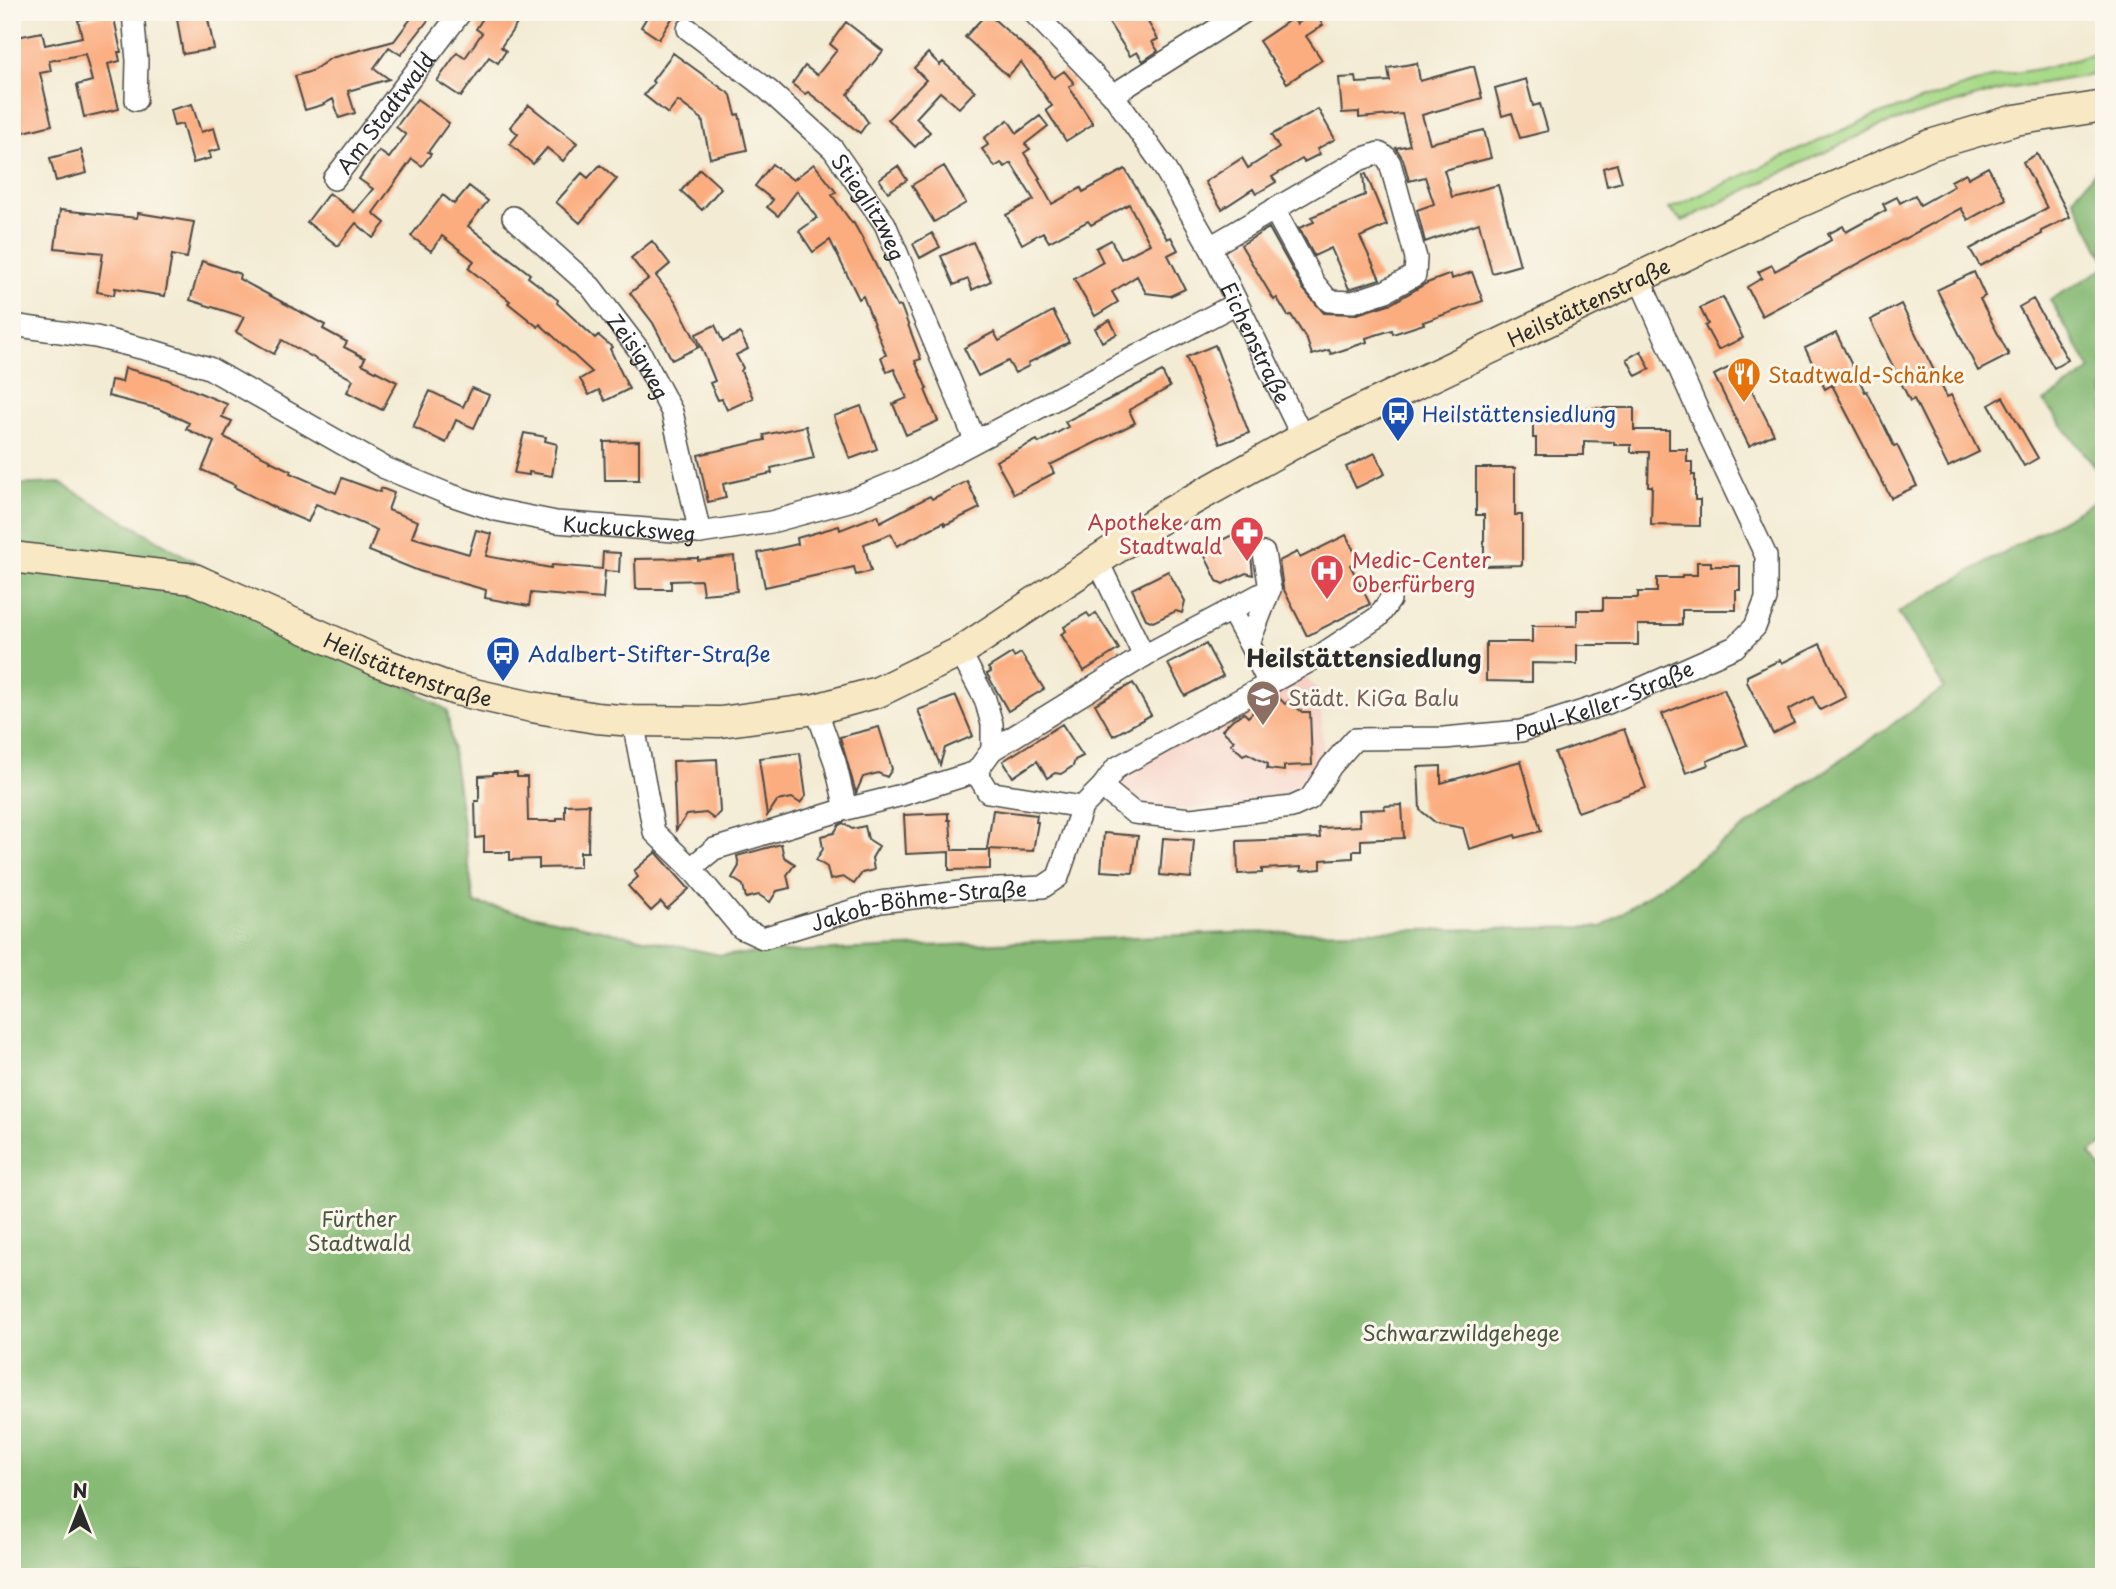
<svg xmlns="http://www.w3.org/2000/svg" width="2116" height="1589" font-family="'Playpen Sans',sans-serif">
<rect width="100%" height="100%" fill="#fbf7ec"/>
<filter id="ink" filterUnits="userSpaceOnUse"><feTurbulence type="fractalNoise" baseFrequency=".0143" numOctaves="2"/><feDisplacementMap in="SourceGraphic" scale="14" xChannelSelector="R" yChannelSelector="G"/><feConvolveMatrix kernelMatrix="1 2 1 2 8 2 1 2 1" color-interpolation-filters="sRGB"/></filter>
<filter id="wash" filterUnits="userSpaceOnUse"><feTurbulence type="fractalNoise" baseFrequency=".00686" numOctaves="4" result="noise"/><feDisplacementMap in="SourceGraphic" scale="28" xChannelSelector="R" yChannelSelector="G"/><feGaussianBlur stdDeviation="1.57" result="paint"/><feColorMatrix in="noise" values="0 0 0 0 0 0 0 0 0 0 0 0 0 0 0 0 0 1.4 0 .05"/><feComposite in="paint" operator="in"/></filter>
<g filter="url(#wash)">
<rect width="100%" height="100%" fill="#f3ebd3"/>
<path fill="#f7d1c6" d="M1301,672L1320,692L1324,762L1308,787L1288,802L1146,811L1119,794L1116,781L1120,774Z"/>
<path fill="#a8da89" stroke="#6a825a" stroke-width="2" d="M2104,51V73L2000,90L1877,127L1682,221L1669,209L1874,116L1997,76L2050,67Z"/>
<path fill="#86ba75" stroke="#587250" stroke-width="2" d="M2104,161V258L2073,198Z
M2104,268V478L2044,402L2091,370L2050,300Z
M60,483L447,710L474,903L720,955L1229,933L1602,927L1944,688L1898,612L2104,496V1143L2090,1154L2104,1173V1577H12V485Z"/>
<g id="blocks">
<path fill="#fbad80" d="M416,12H419L429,19L401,55L389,47L374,68L389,79L348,91L355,113L339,118L333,99L322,105L305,110L295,76L312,71L331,58L394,41Z
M487,12H512L521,18L501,47L506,51L498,63L489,57L461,97L437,81L457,53L465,58L482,33L476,29Z
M650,12H676L659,39L641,27Z
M1102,12H1142L1158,39L1152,42L1158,51L1143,61L1137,52L1130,56Z
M1314,12L1323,25L1306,36L1322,60L1287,83L1259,41L1293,18L1297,24Z
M113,13L121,52H118L120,61L108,64L119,109L84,117L77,85L92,81L85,54L49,61L51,71L40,73L52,125L16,134L12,117V38L42,32L45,45L82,37L78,20Z
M987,13L1042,62L1054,78L1064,71L1074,83L1069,87L1093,124L1066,141L1046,110L1052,106L1021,62L1008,76L965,37Z
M207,14L214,49L183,54L177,19Z
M846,22L883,51L848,94L868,122L860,133L808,92L805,94L792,84L805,66L817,75L837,50L830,44Z
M673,53L731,95L736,115L739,114L747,150L710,158L702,119L678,101L668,114L644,95L654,83L652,81Z
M928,53L940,65L943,62L975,91L959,108L940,92L916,118L930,132L915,147L888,119L926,80L914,68Z
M1417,63L1420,81L1474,66L1482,98L1422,115L1430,143L1484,130L1491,158L1444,170L1452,197L1498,185L1520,265L1492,273L1479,223L1425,242L1417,210L1434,204L1425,177L1409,181L1403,159L1396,148L1410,145L1402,114L1359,118V112L1342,113L1339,78L1356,77L1357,83L1390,81L1388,68Z
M1526,79L1533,106L1540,104L1548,131L1520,138L1512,113L1502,116L1495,88Z
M417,99L449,123L428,152L431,154L422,166L412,159L373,213L385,223L373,238L356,223L338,246L307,222L329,193L354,212L373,189L359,179L379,151L389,158L406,135L396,127Z
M192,104L201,132L214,128L220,149L209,152L211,158L193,163L182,124L174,126L170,110Z
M529,105L577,143L563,161L547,148L533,164L510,144L518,134L510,127Z
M1318,109L1335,139L1317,149L1320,154L1304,162L1302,159L1272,177L1276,182L1256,194L1253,189L1222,209L1205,182L1242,158L1248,168L1279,148L1271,135Z
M1040,116L1048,126L1025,144L1030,149L1024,153L1040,178L1038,179L1052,204L1081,188L1083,192L1125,169L1167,239L1171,237L1178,250L1168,255L1185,289L1170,296L1146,293L1137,276L1112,292L1118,302L1095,316L1074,279L1103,262L1096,248L1111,240L1121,259L1150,244L1129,204L1091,225L1088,221L1049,242L1043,232L1022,244L1006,215L1034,200L1011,163L1005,167L1001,163L995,167L982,149L988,145L984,138L1008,120L1017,133Z
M81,150L87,173L56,181L50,158Z
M2037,154L2070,217L2041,231L2042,234L1980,266L1970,249L2047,208L2023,162Z
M772,164L793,180L814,164L836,192L832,195L852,223L853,222L861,236L897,307L901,306L921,359L915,361L927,389L925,390L938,421L906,435L893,404L907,398L894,369L887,372L881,357L886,355L863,296L859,299L830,240L813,252L799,231L817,218L797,191L778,216L767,207L773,200L755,186Z
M1617,164L1622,182L1607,186L1603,168Z
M600,165L617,179L580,223L556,202L582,173L588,178Z
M898,166L907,180L888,192L879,179Z
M944,166L966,203L934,222L912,185Z
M1988,167L2006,199L1968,220L1961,208L1762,316L1747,287L1762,278L1758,272L1772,265L1775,271L1810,252L1831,240L1828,234L1843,226L1846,232L1886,210L1883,204L1897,197L1900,203L1915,195L1920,205L1954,186L1951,181L1966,173L1968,178Z
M700,169L721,188L702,210L681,191Z
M1363,174H1366L1387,225L1360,237L1380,279L1349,289L1331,248L1314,256L1299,228L1314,222L1311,217L1365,195Z
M469,186L488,201L468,226L530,274L528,277L558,300L557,303L595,338L598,335L612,347L610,349L629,389L605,401L599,390L589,395L580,379L592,372L540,324L538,327L508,303L510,301L468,268L474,261L442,236L431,251L411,236L443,195L454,204Z
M60,210L137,218L138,213L194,222L187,258L172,255L165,296L115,288L114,295L97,292L103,253L55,248Z
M1269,228L1303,289L1324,313L1357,314L1392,303L1427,283L1451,274L1452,279L1472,272L1483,301L1423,322L1424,324L1393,334L1392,330L1366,338L1367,342L1331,354L1329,350L1312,355L1307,340L1291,315L1288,316L1277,298L1274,300L1241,245Z
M932,233L940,247L920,258L913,244Z
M652,241L670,264L656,276L676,302L699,347L672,360L653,323L630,293L648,279L631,258Z
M973,242L991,281L972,290L968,279L954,285L941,256Z
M202,261L240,274L239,279L325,325L323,329L347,342L344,347L365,358L362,364L397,382L382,410L347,392L353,380L282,340L274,354L236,332L244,317L190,300Z
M1974,272L1985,296L1980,299L2009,355L1978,371L1937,290Z
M1723,297L1743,338L1718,350L1705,326L1708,324L1700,308Z
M2033,299L2068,360L2054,368L2019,307Z
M1901,304L1947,397L1951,395L1979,452L1948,467L1914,399L1910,401L1870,320Z
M1053,311L1069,342L1028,363L1029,366L1015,373L1008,361L978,376L964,348L994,332L999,341Z
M1110,320L1117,334L1102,342L1095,328Z
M715,325L723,342L740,333L748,349L736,355L743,368L741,371L753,398L727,410L722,399L718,400L710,383L715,381L696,334Z
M1836,333L1865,392L1867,391L1894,446L1897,445L1917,486L1891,498L1832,385L1825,389L1805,348Z
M1215,345L1249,433L1220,444L1186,357Z
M1641,351L1650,369L1636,376L1627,359Z
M1738,363L1774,434L1749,446L1714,375Z
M125,368L166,379L227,404L222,417L232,421L224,437L271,460L270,461L291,471L290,473L336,493L342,478L380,492L381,488L394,493L388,510L418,521L412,537L469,554L476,530L492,534L486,556L551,568L552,565L602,569L603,552L620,553L619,572L605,571L603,599L531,593L529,606L485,598L486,590L419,571L369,551L377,530L316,504L308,522L275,508L234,487L235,485L202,470L214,442L186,429L189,423L159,409L108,396L111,380L122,382Z
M1162,372L1170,387L1129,410L1135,423L1050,465L1054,473L1014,494L996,461L1037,440L1039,443L1068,427L1065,422Z
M472,388L489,395L474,428L456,420L446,443L413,427L430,391L463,407Z
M2003,397L2038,458L2024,466L1989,405Z
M861,406L877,449L850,459L834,416Z
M1585,408H1634V430H1669V449H1687V462H1692V475H1695V500H1700V526L1651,525L1652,486H1648L1649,452H1631V445H1614V442L1584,441V455H1536V438H1533V415L1585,416Z
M806,426L814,458L771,468L772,473L723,484L726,498L708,502L698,455L765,440L764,435Z
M524,433L546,437L545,441L557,444L552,476L529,472V475L514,473Z
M639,441V480H605L604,442Z
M1375,453L1385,474L1356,488L1346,467Z
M1476,468H1515V515H1522V565L1484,566V515H1476Z
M967,481L980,508L945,525L944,522L897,546L891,534L864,544L871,571L856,575L854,567L765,587L758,553L798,544L797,538L839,526L840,530L878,515L880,522L930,496L932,499Z
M1238,532L1251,556L1253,575L1246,573L1223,584L1217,581L1202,550Z
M1346,535L1359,561L1350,565L1370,604L1307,636L1283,588L1279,561L1297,552L1300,558Z
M734,556L737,591L703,594L701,580L671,581V589H636L635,559L698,558V560Z
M1697,562H1711V566H1740V590H1736V610H1682V625H1638V645H1577V664L1532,663V682L1486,681V642H1532V626H1577V610H1603V598H1638V592H1657V578H1682V575H1697Z
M1168,571L1185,601L1182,613L1176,611L1153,622L1146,619L1132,589Z
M1087,613L1090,617L1096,613L1119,649L1084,671L1061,634L1066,631L1064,627Z
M1206,644L1223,676L1185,696L1168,664Z
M1820,644L1846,697L1820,710L1813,697L1788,710L1794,723L1773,734L1747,682V676L1780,660L1782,663Z
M1012,653L1014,657L1021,653L1044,689L1008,711L987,674L991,672L988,668Z
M1133,683L1151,715L1113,736L1095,704Z
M1724,689L1747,745L1707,761L1708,765L1686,773L1662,714Z
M1276,695L1285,704L1289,701L1302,712H1310L1312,765L1284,766V771L1267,769L1268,764L1247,753L1243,755L1231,744L1234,741L1222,730L1233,719L1244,713L1248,717L1263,702Z
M956,696L973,736L945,748L940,765L918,710Z
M1062,724L1083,756L1075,760L1073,766L1061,774L1055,773L1047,778L1037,761L1013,777L1003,761Z
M879,727L892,769L887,777L878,773L863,777L856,793L840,737Z
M1624,729L1646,788L1578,812L1555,753Z
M800,753L806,796L800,803L792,798L777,801L767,816L759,758Z
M717,759L720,812L714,819L706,813L687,815L676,830L673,761Z
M1521,761L1541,831L1516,838L1515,835L1469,849L1463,828L1436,823L1420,810L1418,767L1441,766V783Z
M493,773H517V777H527L528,821H557V818H565V805L589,804L588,852H580V867L539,868V859L510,860V852H484V837L476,838L475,801H479V776L493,775Z
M1402,805L1404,838L1361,840V851H1353V858L1321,860V869L1301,871V867L1262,869V873L1238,874L1237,841L1320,838L1319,828L1360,826L1359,810L1385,809L1384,806Z
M993,810L1037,815L1036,822H1038L1033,851L987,849Z
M948,813V820H950L952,850H990V869L949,870V852L906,854L904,815Z
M843,823L852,829L865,826L868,839L879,846L872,858L874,870L862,873L854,884L843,877L830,880L827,867L816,860L823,849L821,836L834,833L839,825Z
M1104,833L1138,836L1133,873L1101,871Z
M1163,838L1194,840L1191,878L1160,875Z
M781,844L784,857L795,864L787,875L790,888L777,891L770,902L759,895L746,898L743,885L732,878L739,866L737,856Z
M656,852L689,889L667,909L661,902L651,911L628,886L638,877L634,871Z"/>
</g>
</g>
<g filter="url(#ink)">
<use href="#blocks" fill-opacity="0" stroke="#494844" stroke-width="2"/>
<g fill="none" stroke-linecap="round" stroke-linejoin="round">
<g stroke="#494844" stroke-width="24">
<g id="street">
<path d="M133,12L137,61L136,100"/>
<path id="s1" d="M1033,12L1113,95L1162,164L1210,247L1303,438"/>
<path id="s2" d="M688,29L768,90L833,149L885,224L975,440"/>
<path d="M1113,95L1244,12"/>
<path id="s3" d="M334,179L461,12"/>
<path id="s4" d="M513,217L591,287L639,350L672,412L700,533"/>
<path d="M1210,247L1361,159L1379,153L1386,157L1390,163L1416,258L1415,275L1386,291L1353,302L1329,301L1314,283L1274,209"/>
<path id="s5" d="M12,325L96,337L157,352L209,368L385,468L448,494L496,510L556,522L700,533L771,522L849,501L912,475L1237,303"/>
<path d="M1097,560L1144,656"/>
<path d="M1231,610L1249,643L1270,589"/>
<path d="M1249,643L1269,684"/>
<path d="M960,652L985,699L992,724V750"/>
<path d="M816,709L835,762L846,809"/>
<path id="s6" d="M633,721L654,832L691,868L741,928L763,938L880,902L977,890L1043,887L1058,877L1082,807L1102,787L1116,768L1321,655L1378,617L1390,600"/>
<path d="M976,772L988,792L1082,807"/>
<path id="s7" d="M1102,787L1134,813L1191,819L1292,807L1310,799L1331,766L1355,739L1444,738L1521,731L1608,703L1735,647L1755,627L1766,599V556L1707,431L1639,278"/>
<path d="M691,868L714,849L846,809L902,795L976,772L992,750L1144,656L1270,589L1264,553"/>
</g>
</g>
<g stroke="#494844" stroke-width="33">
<g id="secondary">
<path id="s8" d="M12,557L194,579L382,663L456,690L532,707L596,718L633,721L720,722L816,709L878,692L960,652L1169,513L1303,438L1761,219L1930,145L2015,120L2104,106"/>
</g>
</g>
<use href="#street" stroke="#fff" stroke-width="21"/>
<use href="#secondary" stroke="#f8e8c3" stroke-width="30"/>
</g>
</g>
<defs>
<g id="restaurant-pin" transform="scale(1.75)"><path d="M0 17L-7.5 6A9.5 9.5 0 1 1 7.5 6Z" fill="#e8710a" stroke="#fbf7ec"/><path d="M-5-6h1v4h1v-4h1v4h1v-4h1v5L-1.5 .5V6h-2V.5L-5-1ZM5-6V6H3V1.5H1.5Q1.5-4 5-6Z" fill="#fff"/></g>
<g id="bus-pin" transform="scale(1.75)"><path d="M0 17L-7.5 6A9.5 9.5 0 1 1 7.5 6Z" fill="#1a4fb4" stroke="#fbf7ec"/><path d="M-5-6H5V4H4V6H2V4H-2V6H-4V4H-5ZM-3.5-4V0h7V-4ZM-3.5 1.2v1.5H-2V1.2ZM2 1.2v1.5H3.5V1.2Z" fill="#fff"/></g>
<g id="pharmacy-pin" transform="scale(1.75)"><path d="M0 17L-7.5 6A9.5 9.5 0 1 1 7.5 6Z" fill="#e0444e" stroke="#fbf7ec"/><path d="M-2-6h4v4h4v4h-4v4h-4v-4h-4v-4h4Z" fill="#fff"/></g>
<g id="hospital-pin" transform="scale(1.75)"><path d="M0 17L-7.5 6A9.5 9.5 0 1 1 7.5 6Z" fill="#e0444e" stroke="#fbf7ec"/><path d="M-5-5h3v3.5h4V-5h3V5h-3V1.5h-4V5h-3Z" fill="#fff"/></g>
<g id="school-pin" transform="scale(1.75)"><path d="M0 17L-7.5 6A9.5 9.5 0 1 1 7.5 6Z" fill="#8d6e63" stroke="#fbf7ec"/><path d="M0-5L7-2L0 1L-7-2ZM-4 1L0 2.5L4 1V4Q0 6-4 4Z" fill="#fff"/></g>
</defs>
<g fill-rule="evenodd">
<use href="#restaurant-pin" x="1744" y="374"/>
<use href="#bus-pin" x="1398" y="413"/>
<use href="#pharmacy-pin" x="1247" y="533"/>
<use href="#hospital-pin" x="1327" y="571"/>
<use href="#bus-pin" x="503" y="653"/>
<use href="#school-pin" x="1263" y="697"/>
</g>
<g text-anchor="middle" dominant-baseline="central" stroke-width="6" stroke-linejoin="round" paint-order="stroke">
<g font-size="21" fill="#2b2b2b" stroke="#fbf7ec">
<text stroke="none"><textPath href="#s3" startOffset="84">Am Stadtwald</textPath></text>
<text stroke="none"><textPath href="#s2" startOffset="257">Stieglitzweg</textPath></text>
<text stroke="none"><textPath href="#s8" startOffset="1708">Heilstättenstraße</textPath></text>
<text stroke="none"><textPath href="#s1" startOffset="402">Eichenstraße</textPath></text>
<text stroke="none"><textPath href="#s4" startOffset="189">Zeisigweg</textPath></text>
<text stroke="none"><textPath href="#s5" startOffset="658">Kuckucksweg</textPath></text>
<text stroke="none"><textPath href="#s8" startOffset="416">Heilstättenstraße</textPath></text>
<text stroke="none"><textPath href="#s7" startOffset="550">Paul-Keller-Straße</textPath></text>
<text stroke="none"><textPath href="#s6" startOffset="427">Jakob-Böhme-Straße</textPath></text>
</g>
<g font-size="21" fill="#c56008" stroke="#fbf7ec" text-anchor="start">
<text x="1768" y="374">Stadtwald-Schänke</text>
</g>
<g font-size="21" fill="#164399" stroke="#fbf7ec" text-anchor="start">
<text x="1422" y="413">Heilstättensiedlung</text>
<text x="528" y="653">Adalbert-Stifter-Straße</text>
</g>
<g font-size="21" fill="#be3a42" stroke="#fbf7ec" text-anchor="end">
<text x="1222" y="521">Apotheke am<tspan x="1222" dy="24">Stadtwald</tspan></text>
<text x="1352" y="559" text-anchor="start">Medic-Center<tspan x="1352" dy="24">Oberfürberg</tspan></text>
</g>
<g font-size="21" fill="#785e54" stroke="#fbf7ec" text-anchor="start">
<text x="1288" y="697">Städt. KiGa Balu</text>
</g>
<g font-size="21" fill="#4a5742" stroke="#fbf7ec">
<text x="359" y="1218">Fürther<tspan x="359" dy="24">Stadtwald</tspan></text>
<text x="1461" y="1332">Schwarzwildgehege</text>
</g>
<g font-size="24" font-weight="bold" fill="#2b2b2b" stroke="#fbf7ec">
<text x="1364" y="657">Heilstättensiedlung</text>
</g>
</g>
<rect width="2116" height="1589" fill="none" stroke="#fbf7ec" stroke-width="42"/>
<g transform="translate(80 1508)" stroke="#fbf7ec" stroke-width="5" paint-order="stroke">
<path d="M0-5L12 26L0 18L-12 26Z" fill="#2b2b2b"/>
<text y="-10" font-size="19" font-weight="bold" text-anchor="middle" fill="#2b2b2b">N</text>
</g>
</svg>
